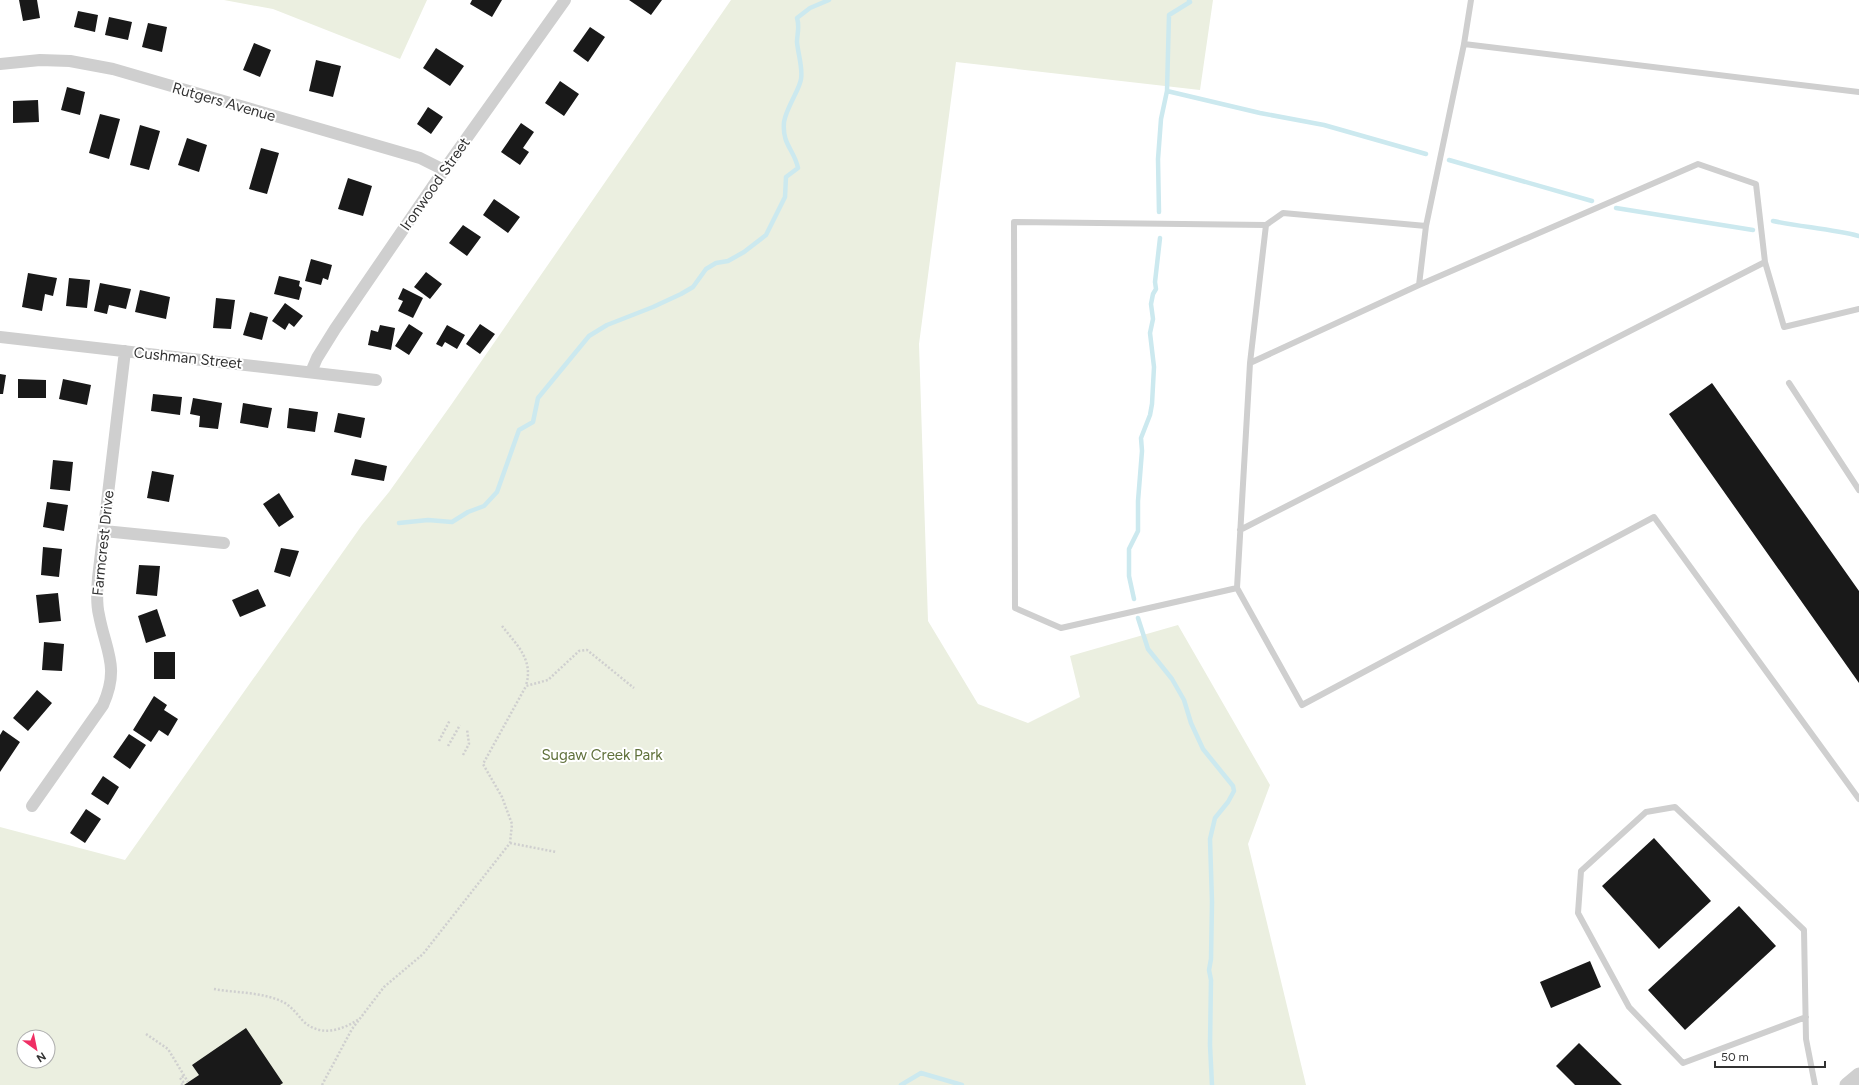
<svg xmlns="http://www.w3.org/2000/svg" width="1859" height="1085" font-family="Figtree,sans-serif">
<rect width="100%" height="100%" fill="#fff"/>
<path fill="#ebefe0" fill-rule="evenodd" d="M224,0H427L400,59L273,9Z
M731,0H1213L1200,90L956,62L919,344L928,621L978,704L1028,723L1080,697L1070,656L1178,625L1270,785L1248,844L1306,1085H0V827L125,860L362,525L389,492L451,405ZM24,1037H48V1061H24Z"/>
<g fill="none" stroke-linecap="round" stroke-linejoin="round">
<path stroke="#cce9ef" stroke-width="4.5" d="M1167,91L1260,113L1324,125L1426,154
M1449,160L1592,201
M1616,208L1753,230
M1159,212L1158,159L1161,119L1167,91L1169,15L1190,2L1189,0
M1773,221C1802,227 1831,229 1859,236
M399,523L428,520L452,522L468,512L484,506L497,492L519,430L533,422L538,398L589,336L607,325L653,307L681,294L693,287L706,269L716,263L728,261L744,252L766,235L785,197L786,177L798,168C794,149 782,145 784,122C786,108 800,89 801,79C803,68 798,54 797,42C797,34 800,27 797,18L810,8L829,0
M1134,599L1129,576V549L1138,531V501L1142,451L1141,438L1150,415L1152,404L1154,367L1150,333L1153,319L1151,304L1153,294L1156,289L1155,282L1160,238
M1138,618L1148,649L1172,679L1184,700L1191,723L1203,749L1233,786L1234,791L1228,802L1215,818L1210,839L1212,902L1211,959L1209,970L1211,980L1210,1045L1212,1085
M901,1085L921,1073L962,1085"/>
</g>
<path fill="#191919" d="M19,0H37L40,18L23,21Z
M472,0H502L492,17L470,4Z
M629,0H662L651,15Z
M78,11L98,15L95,32L74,27Z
M109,17L132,22L128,40L105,35Z
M148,23L167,27L162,52L142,47Z
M590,27L605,37L588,62L573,51Z
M254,43L271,50L260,77L243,70Z
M436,48L464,66L450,86L423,68Z
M316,60L341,66L333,97L309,91Z
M560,81L579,94L564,116L545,103Z
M67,87L85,92L80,115L61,110Z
M38,100L39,122L13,123V101Z
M428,107L443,117L431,134L417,124Z
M100,114L120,119L109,159L89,153Z
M521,123L534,132L523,148L529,152L520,165L501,152Z
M140,125L160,131L149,170L130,165Z
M187,138L207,145L199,172L178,165Z
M261,148L279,153L267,194L249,189Z
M348,178L372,186L363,216L338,209Z
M494,199L520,217L508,233L483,215Z
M463,225L481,237L467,256L449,243Z
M311,259L332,265L328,280L323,278L321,285L305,281Z
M426,272L442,284L430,299L414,287Z
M28,273L57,278L53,296L45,294L42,311L22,307Z
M279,276L300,281L299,286L302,288L299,300L274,294Z
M69,278L90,280L87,308L66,306Z
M100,283L131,289L126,309L109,305L107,314L94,311Z
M403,288L423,298L413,318L398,311L403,301L398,299Z
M140,290L170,297L166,319L135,312Z
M216,298L235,300L231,329L213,328Z
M285,303L303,316L294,327L289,323L285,330L272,321Z
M250,312L268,317L262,340L243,335Z
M409,324L423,333L409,355L395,346Z
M480,324L495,334L480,354L466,344Z
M380,325L395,328L391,350L368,345L371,330L378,332Z
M447,325L465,335L457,349L445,342L442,347L436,344Z
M0,374L6,375L3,394H0Z
M18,379L46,380V398H18Z
M63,379L91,385L87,405L59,399Z
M1712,383L1859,591V683L1669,414Z
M153,394L182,397L180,415L151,411Z
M193,398L222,403L218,429L199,427L200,416L190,414Z
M243,403L272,408L268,428L240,423Z
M289,408L318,412L315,432L287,428Z
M338,413L365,418L361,438L334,432Z
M355,459L387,466L384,481L351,475Z
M53,460L73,462L70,491L50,489Z
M152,471L174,475L169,502L147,498Z
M279,493L294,517L279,527L263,504Z
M47,502L68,505L64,531L43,527Z
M43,547L62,549L59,577L41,575Z
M281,548L299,551L290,577L274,572Z
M139,565L160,566L157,596L136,594Z
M258,589L266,606L240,617L232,600Z
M58,593L61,621L39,623L36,595Z
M157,609L166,636L146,643L138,616Z
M44,642L64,644L62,671L42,670Z
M154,652H175V679H154Z
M37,690L52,703L28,731L13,718Z
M154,696L167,705L164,710L178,719L168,736L159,730L151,742L133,730Z
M3,730L20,742L0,772V735Z
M129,734L146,745L130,769L113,757Z
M103,776L119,787L108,805L91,794Z
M86,809L101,819L85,843L70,833Z
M1654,838L1711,901L1659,949L1602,886Z
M1739,906L1776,946L1685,1030L1648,990Z
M1590,961L1601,987L1551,1008L1540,982Z
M246,1028L283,1083L280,1085H184L199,1075L192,1065Z
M1579,1043L1622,1085H1575L1556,1066Z"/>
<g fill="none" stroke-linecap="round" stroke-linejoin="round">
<path stroke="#cfcfcf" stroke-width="2.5" stroke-dasharray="2 2" stroke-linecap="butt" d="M502,626C516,644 534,660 526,685
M439,741L450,720
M448,746L460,725
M463,755L469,744L467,729
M510,843L556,852
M214,989C236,993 263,992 283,1002C291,1006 297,1014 303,1021C320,1037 341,1031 359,1019
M146,1034L168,1049L188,1082
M181,1085L184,1083L180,1078L184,1076
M322,1085L352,1029L384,987L423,954L510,843L512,824L502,797L483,764L526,686L548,680L579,651L587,650L634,688"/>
<path stroke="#cfcfcf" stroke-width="6" d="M1471,0L1464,44L1859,92
M1426,226L1283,213L1266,225L1250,363L1419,285L1426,226L1464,44
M1765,262L1784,327L1859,309
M1250,363L1237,588L1061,628L1015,608L1014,222L1266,225
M1789,383L1859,490
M1240,530L1765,262L1756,184L1698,164L1419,285
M1237,588L1302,705L1654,517L1859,799
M1806,1017L1683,1063L1629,1007L1578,913L1581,871L1646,812L1675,807L1804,930L1806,1039L1815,1085"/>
<path stroke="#cfcfcf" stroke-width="12" d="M0,64L40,60L70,61L113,69L420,158L444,170
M0,337L376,380
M311,372L317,358L335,329L444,170L565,0
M104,531L224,543
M32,806L103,705C120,667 106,652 99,615C96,603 97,590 98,578L125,351"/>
<path stroke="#cfcfcf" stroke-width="15" d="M1847,1085L1859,1075"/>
</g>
<g text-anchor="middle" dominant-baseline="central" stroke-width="4" stroke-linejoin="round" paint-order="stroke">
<g font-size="15" fill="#323232" stroke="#fff">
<text transform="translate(224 102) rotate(16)">Rutgers Avenue</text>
<text transform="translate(435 184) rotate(-55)">Ironwood Street</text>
<text transform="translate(188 358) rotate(6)">Cushman Street</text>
<text transform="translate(103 543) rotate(-84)">Farmcrest Drive</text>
</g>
<g font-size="15" fill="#60713c" stroke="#fff">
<text x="602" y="755">Sugaw Creek Park</text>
</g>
</g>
<g transform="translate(36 1049) rotate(147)"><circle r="19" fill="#ffffff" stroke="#adadad"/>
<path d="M0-3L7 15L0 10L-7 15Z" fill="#ef2f64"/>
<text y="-6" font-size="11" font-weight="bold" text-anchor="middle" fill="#323232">N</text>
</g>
<path d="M1715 1061v6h110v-6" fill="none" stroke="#323232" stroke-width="2"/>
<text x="1721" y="1061" font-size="12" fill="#323232" stroke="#ffffff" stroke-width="3" paint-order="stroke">50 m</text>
</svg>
